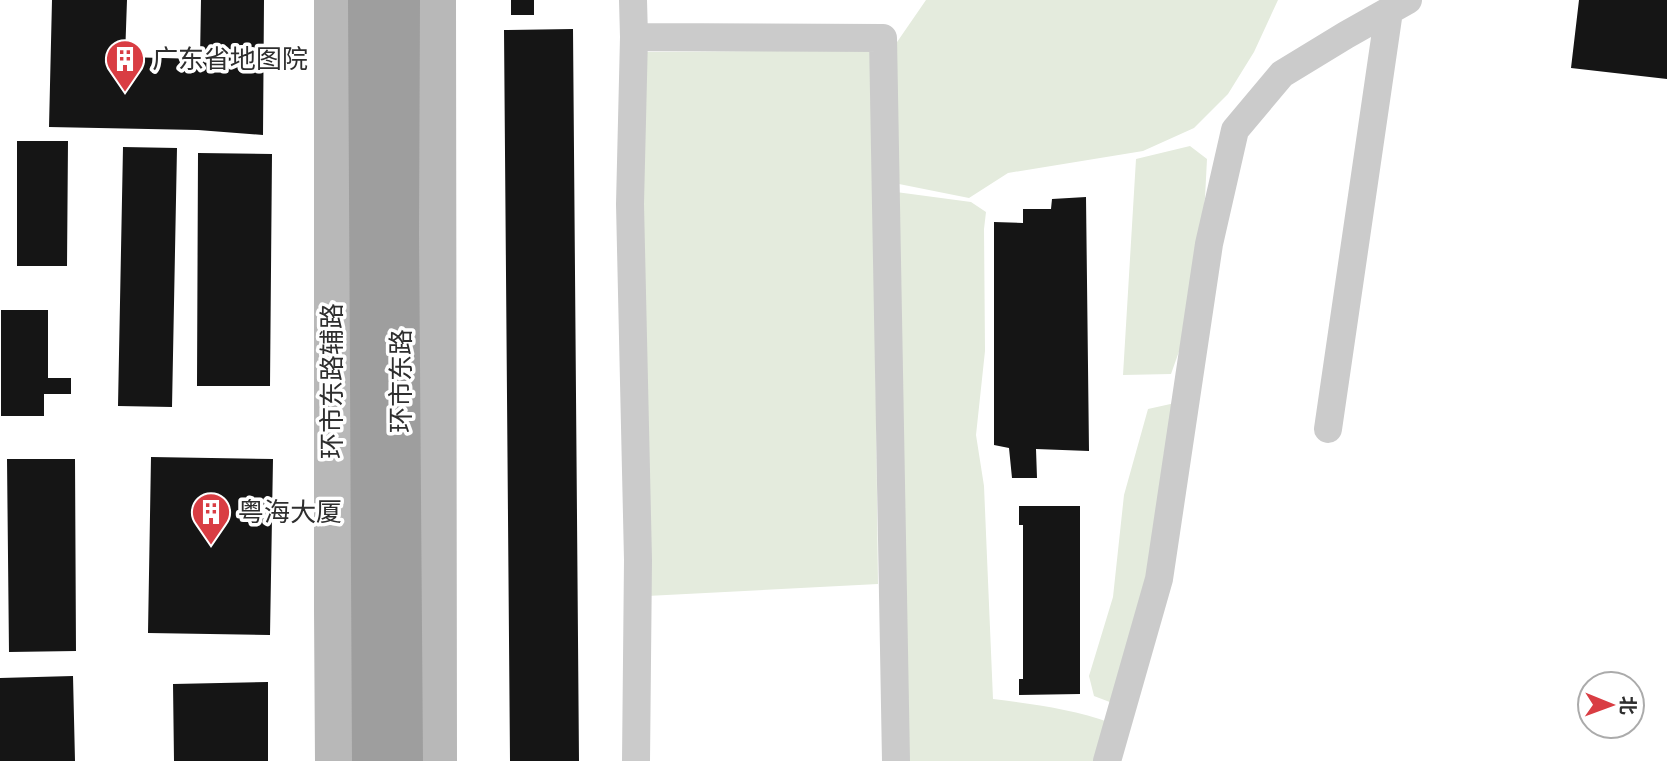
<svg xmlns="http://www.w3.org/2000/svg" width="1667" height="761" font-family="'Space Grotesk','Noto Sans SC',sans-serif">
<rect width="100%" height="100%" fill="#fff"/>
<path fill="#e4ebdd" d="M926,0H1278L1254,52L1228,94L1194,128L1143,151L1008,173L969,198L899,184L895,45Z
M872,50L878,584L647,596L642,52Z
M1190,146L1207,159L1205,198L1188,326L1171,374L1123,375L1136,159Z
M896,192L971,202L986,212L984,229L985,351L976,435L984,486L993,699C1033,704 1073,709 1111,723L1098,761H901Z
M1175,403L1152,577L1115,704L1094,696L1089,676L1113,597L1124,495L1148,409Z"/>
<path fill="#151515" d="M52,0H127L125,57L200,59L201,0H264L263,135L198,130L49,127Z
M511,0H534V15H511Z
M1579,0H1667V79L1571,68Z
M573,29L579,761H510L504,30Z
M17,141H68L67,266H17Z
M123,147L177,148L172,407L118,406Z
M198,153L272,154L270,386H197Z
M1086,197L1089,451L1036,449L1037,478H1012L1009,448L994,445V222L1023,223V209H1051L1052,199Z
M1,310H48V378H71V394H44V416H1Z
M151,457L273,459L270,635L148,633Z
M7,459H75L76,651L9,652Z
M1019,506H1080V694L1019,695V679H1023V525H1019Z
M73,676L75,761H0V678Z
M268,682V761H174L173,684Z"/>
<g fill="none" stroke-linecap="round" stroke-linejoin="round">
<path stroke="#cbcbcb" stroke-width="28" d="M633,0L634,37L883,38L896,761
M634,37L630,204L638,560L636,761
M1328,429L1389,11
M1107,761L1159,579L1209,244L1235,130L1282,74L1346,35L1408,0"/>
<path stroke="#b8b8b8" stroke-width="38" d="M333,0V610L334,761
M437,0L438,761"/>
<path stroke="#9e9e9e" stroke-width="38" d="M367,0L371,761
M401,0L400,234L404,761"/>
</g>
<defs>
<g id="building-pin" transform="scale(2.0125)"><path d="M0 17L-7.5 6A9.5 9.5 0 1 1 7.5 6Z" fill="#d93d43" stroke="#fff"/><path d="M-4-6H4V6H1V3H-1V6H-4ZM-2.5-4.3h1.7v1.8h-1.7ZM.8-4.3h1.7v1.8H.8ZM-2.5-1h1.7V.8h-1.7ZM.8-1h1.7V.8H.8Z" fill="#fff"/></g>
</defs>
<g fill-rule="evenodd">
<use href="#building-pin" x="125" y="59"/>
<use href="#building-pin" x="211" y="512"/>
</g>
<g text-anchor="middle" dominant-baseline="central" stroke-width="7" stroke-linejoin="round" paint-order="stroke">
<g font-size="26" fill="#2e2e2e" stroke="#fff" text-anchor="start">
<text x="152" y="59">广东省地图院</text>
<text x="238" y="512">粤海大厦</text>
</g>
<g font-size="26" fill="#2e2e2e" stroke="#fff">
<text transform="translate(332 381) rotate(-90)">环市东路辅路</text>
<text transform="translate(401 381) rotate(-90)">环市东路</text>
</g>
</g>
<g transform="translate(1611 705) rotate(91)"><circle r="33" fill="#ffffff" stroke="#ababab" stroke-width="2"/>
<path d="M0-5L12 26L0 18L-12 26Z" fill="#d93d43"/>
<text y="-10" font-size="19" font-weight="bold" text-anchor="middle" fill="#2e2e2e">北</text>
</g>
</svg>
